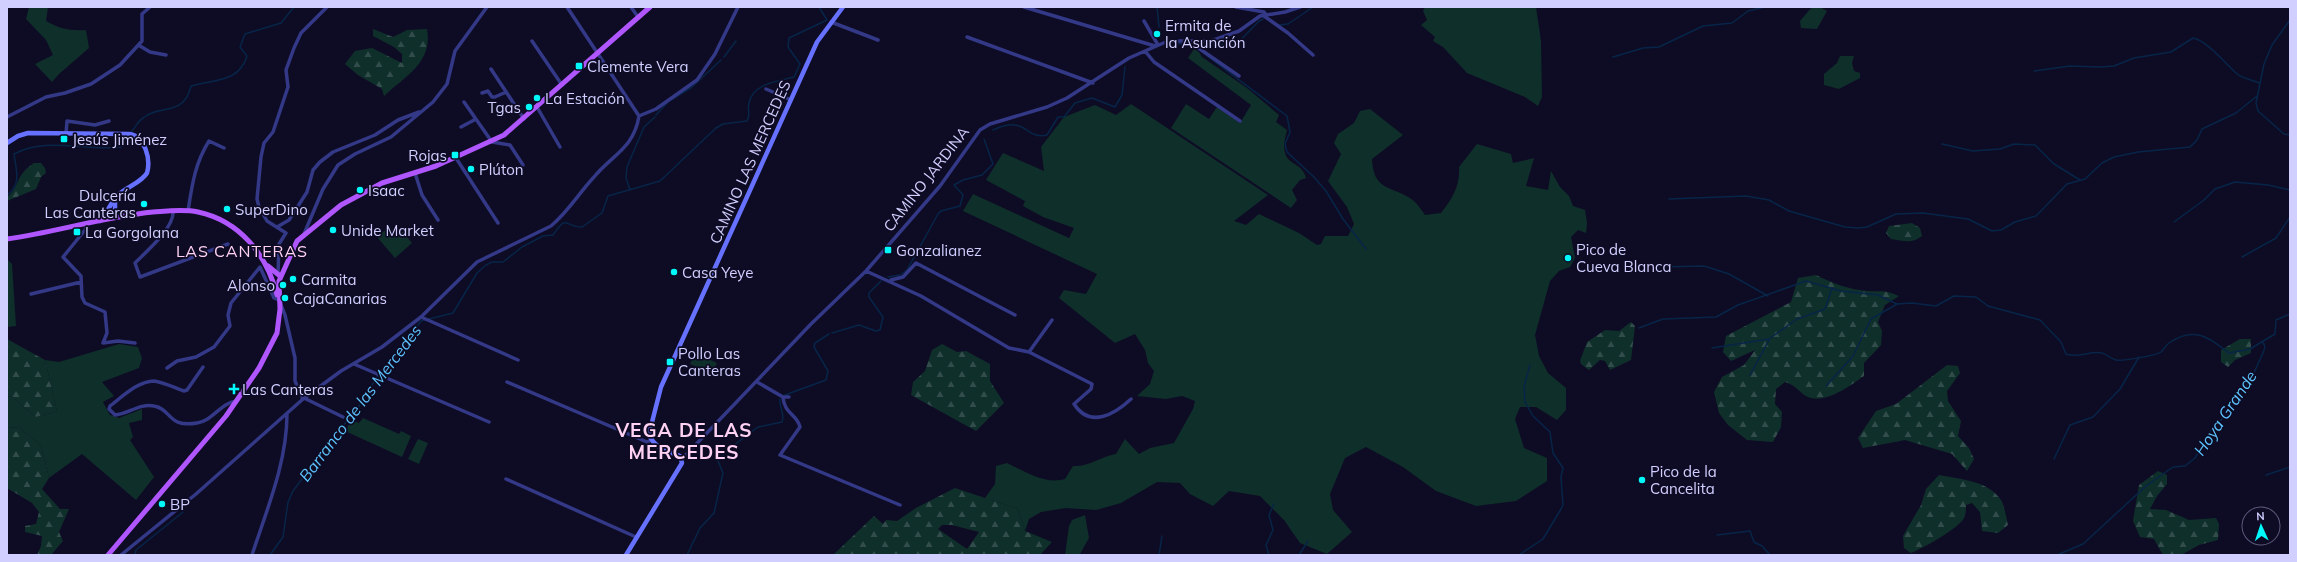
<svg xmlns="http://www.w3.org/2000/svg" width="2297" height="562" font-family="Mulish,sans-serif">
<defs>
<pattern id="forest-firs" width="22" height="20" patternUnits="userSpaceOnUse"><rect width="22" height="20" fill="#0f2f2b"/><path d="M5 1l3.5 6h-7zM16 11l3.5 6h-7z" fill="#314c4b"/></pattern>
</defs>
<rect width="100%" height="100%" fill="#0e0c24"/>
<path fill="#0f2f2b" d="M29,7H48L46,21C60,29 70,31 86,30L89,48L59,74L52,82L35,64L53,55L46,40L26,19Z
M1425,7H1536L1541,41L1542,97L1538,106L1525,97L1467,73L1443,47L1433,41L1435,37L1421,25L1427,20L1423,11Z
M1812,7H1820L1827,11L1817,29L1801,28L1800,21Z
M1194,49L1199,52L1202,57L1247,88L1279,115L1276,122L1287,130C1276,170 1301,157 1306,178L1300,180L1292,190L1297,200L1291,208L1171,128L1186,104L1209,119L1217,107L1240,123L1251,105L1188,58Z
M1840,56H1854L1852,63L1854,71L1860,73V78L1839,89L1824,85V74L1837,63Z
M1131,104L1268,195L1234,221L1246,225L1259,214L1299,233L1317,245L1321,244L1325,236H1348L1354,224L1347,207L1328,181L1341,154L1334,143L1338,134L1354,123L1360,111L1370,109L1403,135L1372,159C1373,194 1396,185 1415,202C1419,206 1422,211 1425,215L1441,213C1453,198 1460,186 1459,167L1477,144L1511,154L1513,163L1534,158L1526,186L1548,190L1551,171L1560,187L1569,196L1573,206L1585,210L1587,223L1586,233L1578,230L1571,237L1575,258L1570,267L1559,271L1550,281L1535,335L1539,356L1548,373L1566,388V410L1557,420L1536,407H1520L1515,419L1524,448L1547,458V481L1516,501L1476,506L1436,491L1403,467L1366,447L1345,458L1330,494L1333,510L1352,532L1327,554L1300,543L1284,520L1260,496L1229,491L1213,506L1190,494L1180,483L1157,482L1121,503L1096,510L1066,508L1041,512L1029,519L1025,531L1018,509L985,498L995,484L996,466L1007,463C1024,471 1045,485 1065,479L1073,466C1089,467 1100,457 1116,454L1125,439L1139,454L1150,448L1174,443L1193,409L1195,401L1182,396L1166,399L1137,396L1150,384L1154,371L1148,363L1145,350L1135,334L1115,343L1059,298L1064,290L1086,294L1097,274L963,211L973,194L1069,238L1074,228L1043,217L1023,206L1025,201L986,180L1003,153L1044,171L1041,147L1064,117L1095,105L1116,115Z
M388,228L403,232L412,243L395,258L377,237Z
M7,259L12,264L16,326L7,327Z
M119,344L138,347L142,358L139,368L102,382L114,396L103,402L110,415L119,418L142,409V420L129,423L133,437L130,440L154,477L136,500L82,454L49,478L41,446L20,428L7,427V397L11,396L36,417L57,411L45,360L59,362Z
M695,353L717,363L712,373L690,364Z
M363,418L399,434L401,431L411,436L402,457L345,431L352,420L359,423Z
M418,439L428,443L419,464L408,459Z
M1085,515L1089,538L1080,554L1065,555L1069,526L1072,520Z"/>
<path fill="url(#forest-firs)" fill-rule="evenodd" d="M373,29L393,37L407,30L427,29C433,63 405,76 384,96L382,89L358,75L345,64L355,51L372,48L402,63V54L394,47L373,36Z
M34,163H41L45,168L46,173L41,177L36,189L7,201V197C21,186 14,176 34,163Z
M1912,223L1920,228L1922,236C1911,244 1904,241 1891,239L1886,233L1889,226Z
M1816,275C1832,283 1850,290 1868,291C1883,292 1883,289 1899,296L1885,305L1878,322L1882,331L1881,345L1864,363V376C1850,386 1823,406 1806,396C1798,391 1797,386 1785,382L1776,389L1775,404L1782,412L1781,427L1773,442L1747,440L1728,425L1719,413L1714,392L1722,377L1744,365L1755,350L1731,361L1723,352L1726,336L1791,302L1798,278Z
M1631,322L1635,326L1631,360L1610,370L1605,361L1600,360L1589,370L1581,364L1580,361L1587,342L1605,330L1619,331Z
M7,339L45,360L57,411L36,417L11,396L7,397Z
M2240,339H2251V353L2235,360L2228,367L2221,362V350Z
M942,344L957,352L966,351L990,364V381L1004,403L976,431L911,395L913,382L925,371L932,350Z
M1947,365L1958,366L1960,373L1947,391L1948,401L1961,421L1958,436L1969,448L1974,459L1967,471L1952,454L1905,440L1863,448L1858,438L1876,411L1896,404Z
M7,427L20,428L41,446L49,478L42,489L60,509H69L59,532L63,541L51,555H37L41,546L42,536L25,532V526L36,524L39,512L32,503L7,488Z
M2158,471L2167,475V484L2157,496L2150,509L2166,510L2189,520L2216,518L2219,524L2218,540L2199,545L2181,555H2163L2154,539L2140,537L2133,521L2139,485Z
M1939,475C1960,479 1989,481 2001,500C2005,507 2006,517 2008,525L1998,533L1982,531L1980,512L1972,503L1966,505C1966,509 1966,514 1964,518C1958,529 1923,548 1911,553L1904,548L1903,536L1921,505L1926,489Z
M955,488L1018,509L1025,531L1052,542L1040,555H833L874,516L883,524L886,520L897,521L916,508ZM942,525H952L979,532L967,549L938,529Z"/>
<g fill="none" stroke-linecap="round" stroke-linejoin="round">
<path stroke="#072548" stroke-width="1.5" d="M1157,7L1159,27
M2290,20L2272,45L2264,64L2256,103L2258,111L2284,134L2290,135
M1279,25L1288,24L1313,7
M1175,44L1192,43
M1198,44L1236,45L1259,21L1263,19
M1202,52L1287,116L1290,132L1285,144L1287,152L1314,177L1326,191L1343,219L1366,249
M724,57L736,41
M1613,57L1643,48L1659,47L1703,26L1732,23L1748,11L1765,7
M2034,71L2070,66L2100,67L2114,66L2134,58L2171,52L2193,38C2206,40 2225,63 2236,73C2241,78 2252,80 2259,83
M671,100L692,87L721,60
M656,115L667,103
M993,130C1027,114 1024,140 1047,135L1058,117H1064L1075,103L1092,98L1115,107L1122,95L1125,67
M131,132C135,128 138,121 143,118C161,103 183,118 191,86C214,79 239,83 247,56L240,47L245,34L281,23L294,7
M1942,144L1973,151L2000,149L2014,144L2035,145L2054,164L2080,180
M630,190L626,178L627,167L644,127L655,117
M7,195C22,185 16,169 14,154C46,136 87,152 121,147L127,139
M1669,199L1746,196L1769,200L1789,211L1845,227L1858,228L1867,227L1896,214L1923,213L1968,219L1992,231L2001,230L2015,222L2036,216L2067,184L2085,179L2102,163L2114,157L2138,152L2190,147L2197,140L2202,129L2236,113L2257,96
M2174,222L2204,200L2215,189L2235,182L2268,185L2290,190
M2242,257L2276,238L2290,217
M1650,265L1659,267L1704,266L1729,274L1768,296
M888,277L900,275L907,270L938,214L941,211L960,206L963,195L954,185L963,180L982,175L993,164L984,139
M1639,328L1663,319L1716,317L1738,305L1806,281L1841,291L1878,295L1897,304L1912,303L1936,306L1954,296L1976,297L1988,306L2040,320L2061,342L2066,354C2079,359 2090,350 2102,353C2107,354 2111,359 2116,360C2123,361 2155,356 2161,352C2164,349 2166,345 2169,343C2194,326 2208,337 2229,353L2250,349L2275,334L2276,320L2290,314
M832,333L859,325L876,331L880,330L883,317L869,297V293L881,281
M1712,348L1769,339L1797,319L1825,309L1832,288
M1750,375L1769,340
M1826,386L1853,356L1871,319L1897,304
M785,395L826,380L828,371L814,347L815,343L829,334
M2054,459L2070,425L2093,417L2120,389L2139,357
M2266,475L2290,467
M1717,535L1750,531L1754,542L1762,546L1770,555
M135,555L136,550L183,512
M270,555L283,537L288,502L293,491L334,436L356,411L380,372L398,354L421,321L453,313L477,273L486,265L492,262H503L522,247L543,236L553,235C568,213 563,227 582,227L602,213L608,196L660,181L716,128L723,124L747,121C751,114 747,110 749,103C753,83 779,81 794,77L800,64L788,47L789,38L827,20L819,7
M687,555L700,528L714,513L723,473L718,461L725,452L758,427L782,422C785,414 779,407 780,399
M1159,555L1162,536
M1269,555L1266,545L1273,530L1269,515L1274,504
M1299,555L1308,541
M1519,555L1543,539L1561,509L1563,505L1561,477L1563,468L1553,453L1550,432L1533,416L1525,402L1524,386L1530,365
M2057,555L2083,544L2146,486L2173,467L2185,466L2195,458L2212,429L2226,415L2252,377L2263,353L2265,347L2263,342"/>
<path stroke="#333887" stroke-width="3.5" d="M567,7L639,116
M631,7L638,17
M1024,7L1155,46
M1236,7L1264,12L1266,15
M1264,16L1288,33L1313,55
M1144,21L1158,45
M831,22L878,40
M967,37L1093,83
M532,41L562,85
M1195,41L1197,47L1239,76
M140,46L150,52L166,55
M1145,51L1154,62L1240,121
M491,69L524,119
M766,89L791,100
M482,93L488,91L492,97H495L506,92
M464,102L492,142L510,145L523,165
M537,107L560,147
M7,117L46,97L65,93L91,84L120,65L142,41V14L150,7
M461,127L476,119
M66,134L67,121L95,125L109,121
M456,158L498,223
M415,173L422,195L438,220
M173,211C175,227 146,252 135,263L140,277L228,244
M188,211C192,185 195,163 209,141L224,148
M88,223L85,230L63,257L81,276L82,297L85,303L105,312L107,333L103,343L118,341L135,343
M277,227L289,220L307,192L313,170L320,162L333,152L375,135L398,120L419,112
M304,234L323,189L338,165L355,154L391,137L433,102L447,84L455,51L487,7
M866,271L921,296L1009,348L1029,352L1092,384L1091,389L1074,404C1090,429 1115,414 1131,399
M278,274L279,244L286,233L267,221L259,207L257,199L261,157L264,143L273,132L288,87L286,70L294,48L301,33L327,7
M891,280L903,277L916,263L1015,315
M31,294L81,282
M421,317L518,360
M1029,352L1052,320
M354,364L489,422
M203,367L187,390L184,391C175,388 163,382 154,381C138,381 122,397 110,406L109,409L115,415C128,414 140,403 154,406C172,409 167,428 197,423C213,421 221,402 237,401
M167,368L177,361L196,357L214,347L230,326L228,315L231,303L260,267L274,298L279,300L285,315L295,358V381L303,399
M507,382L647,442L651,440
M757,382L783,397H789
M783,397C784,414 797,414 800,427L780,455L900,505
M304,398L343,417
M682,459L811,324L866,271L940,186L980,130L990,124L1047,107L1067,98L1129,58L1168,41H1211L1239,31L1260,16L1285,12L1300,7
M506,479L636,537
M121,555L196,494L303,399L341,371L382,347L421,317L477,262L551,226C568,212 579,193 594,177C612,155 634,148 639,116L656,109L697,80L715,54L738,7
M252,555C267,509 287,462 287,414"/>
<path stroke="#6671ff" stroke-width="4.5" d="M7,143L18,136L28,133L129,134C145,136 151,159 147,173C141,183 126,187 117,196C110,203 108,213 100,221
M110,218L115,213V198
M626,555L682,463L680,456C667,451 653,447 649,434L661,387L817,42L843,7"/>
<path stroke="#b056ff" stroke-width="5" d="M7,239C56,232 103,217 153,212C168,211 183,209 198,212C240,221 267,255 277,295
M268,266L280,276
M108,555L226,416L259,368L277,333L280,309L279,281L297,241L341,205L382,183L436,166L504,135L650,7"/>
</g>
<g fill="#00f9fa" stroke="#0e0c24" stroke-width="1.5">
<circle cx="1157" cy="34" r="4"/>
<rect x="575" y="62" width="8" height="8" rx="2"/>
<circle cx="537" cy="98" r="4"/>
<circle cx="529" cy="107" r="4"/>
<rect x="60" y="135" width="8" height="8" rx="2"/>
<rect x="451" y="151" width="8" height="8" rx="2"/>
<circle cx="471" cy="169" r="4"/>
<circle cx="360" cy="190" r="4"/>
<circle cx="144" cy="204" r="4"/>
<circle cx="227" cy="209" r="4"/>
<circle cx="333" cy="230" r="4"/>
<rect x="73" y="228" width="8" height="8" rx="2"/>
<rect x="884" y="246" width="8" height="8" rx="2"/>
<circle cx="1568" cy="258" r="4"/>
<circle cx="674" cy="272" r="4"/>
<circle cx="293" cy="279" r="4"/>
<circle cx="283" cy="285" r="4"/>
<circle cx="285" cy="298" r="4"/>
<rect x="666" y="358" width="8" height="8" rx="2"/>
<path d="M232 383h4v4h4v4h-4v4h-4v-4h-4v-4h4z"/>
<circle cx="1642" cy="480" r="4"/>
<circle cx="162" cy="504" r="4"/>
</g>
<g text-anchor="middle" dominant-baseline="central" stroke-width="3.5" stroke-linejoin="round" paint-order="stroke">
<g font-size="15" fill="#d0cfff" stroke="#0e0c24" text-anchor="start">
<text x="1165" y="25">Ermita de<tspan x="1165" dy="17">la Asunción</tspan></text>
<text x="587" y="66">Clemente Vera</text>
<text x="545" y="98">La Estación</text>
<text x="521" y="107" text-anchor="end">Tgas</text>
<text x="72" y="139">Jesús Jiménez</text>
<text x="447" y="155" text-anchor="end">Rojas</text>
<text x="479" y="169">Plúton</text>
<text x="368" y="190">Isaac</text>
<text x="136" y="195" text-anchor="end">Dulcería<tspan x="136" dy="17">Las Canteras</tspan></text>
<text x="235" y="209">SuperDino</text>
<text x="341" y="230">Unide Market</text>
<text x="85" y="232">La Gorgolana</text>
<text x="1576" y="249">Pico de<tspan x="1576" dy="17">Cueva Blanca</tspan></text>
<text x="896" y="250">Gonzalianez</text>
<text x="682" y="272">Casa Yeye</text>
<text x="301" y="279">Carmita</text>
<text x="275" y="285" text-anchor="end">Alonso</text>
<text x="293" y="298">CajaCanarias</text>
<text x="678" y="353">Pollo Las<tspan x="678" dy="17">Canteras</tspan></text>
<text x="242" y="389">Las Canteras</text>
<text x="1650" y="471">Pico de la<tspan x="1650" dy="17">Cancelita</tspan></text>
<text x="170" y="504">BP</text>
</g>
<g font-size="15" fill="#d0cfff" stroke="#0e0c24">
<text transform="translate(750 162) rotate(-66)">CAMINO LAS MERCEDES</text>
<text transform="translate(926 179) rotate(-52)">CAMINO JARDINA</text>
</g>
<g font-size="16" letter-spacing="1" fill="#ffd1f3" stroke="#0e0c24">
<text x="242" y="251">LAS CANTERAS</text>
</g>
<g font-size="16" font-style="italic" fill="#5dc4ff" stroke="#0e0c24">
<text transform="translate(360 403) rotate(-53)">Barranco de las Mercedes</text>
<text transform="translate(2225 413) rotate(-56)">Hoya Grande</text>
</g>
<g font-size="19" font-weight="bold" letter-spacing="1" fill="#ffd1f3" stroke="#0e0c24">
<text x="684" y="430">VEGA DE LAS<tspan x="684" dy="22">MERCEDES</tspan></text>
</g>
</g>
<rect width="2297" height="562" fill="none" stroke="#d0cfff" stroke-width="16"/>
<g transform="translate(2261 526) rotate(357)"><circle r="19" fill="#0e0c24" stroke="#5c5a7c"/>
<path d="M0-3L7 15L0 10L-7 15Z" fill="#00f9fa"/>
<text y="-6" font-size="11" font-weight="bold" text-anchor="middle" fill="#d0cfff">N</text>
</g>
</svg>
